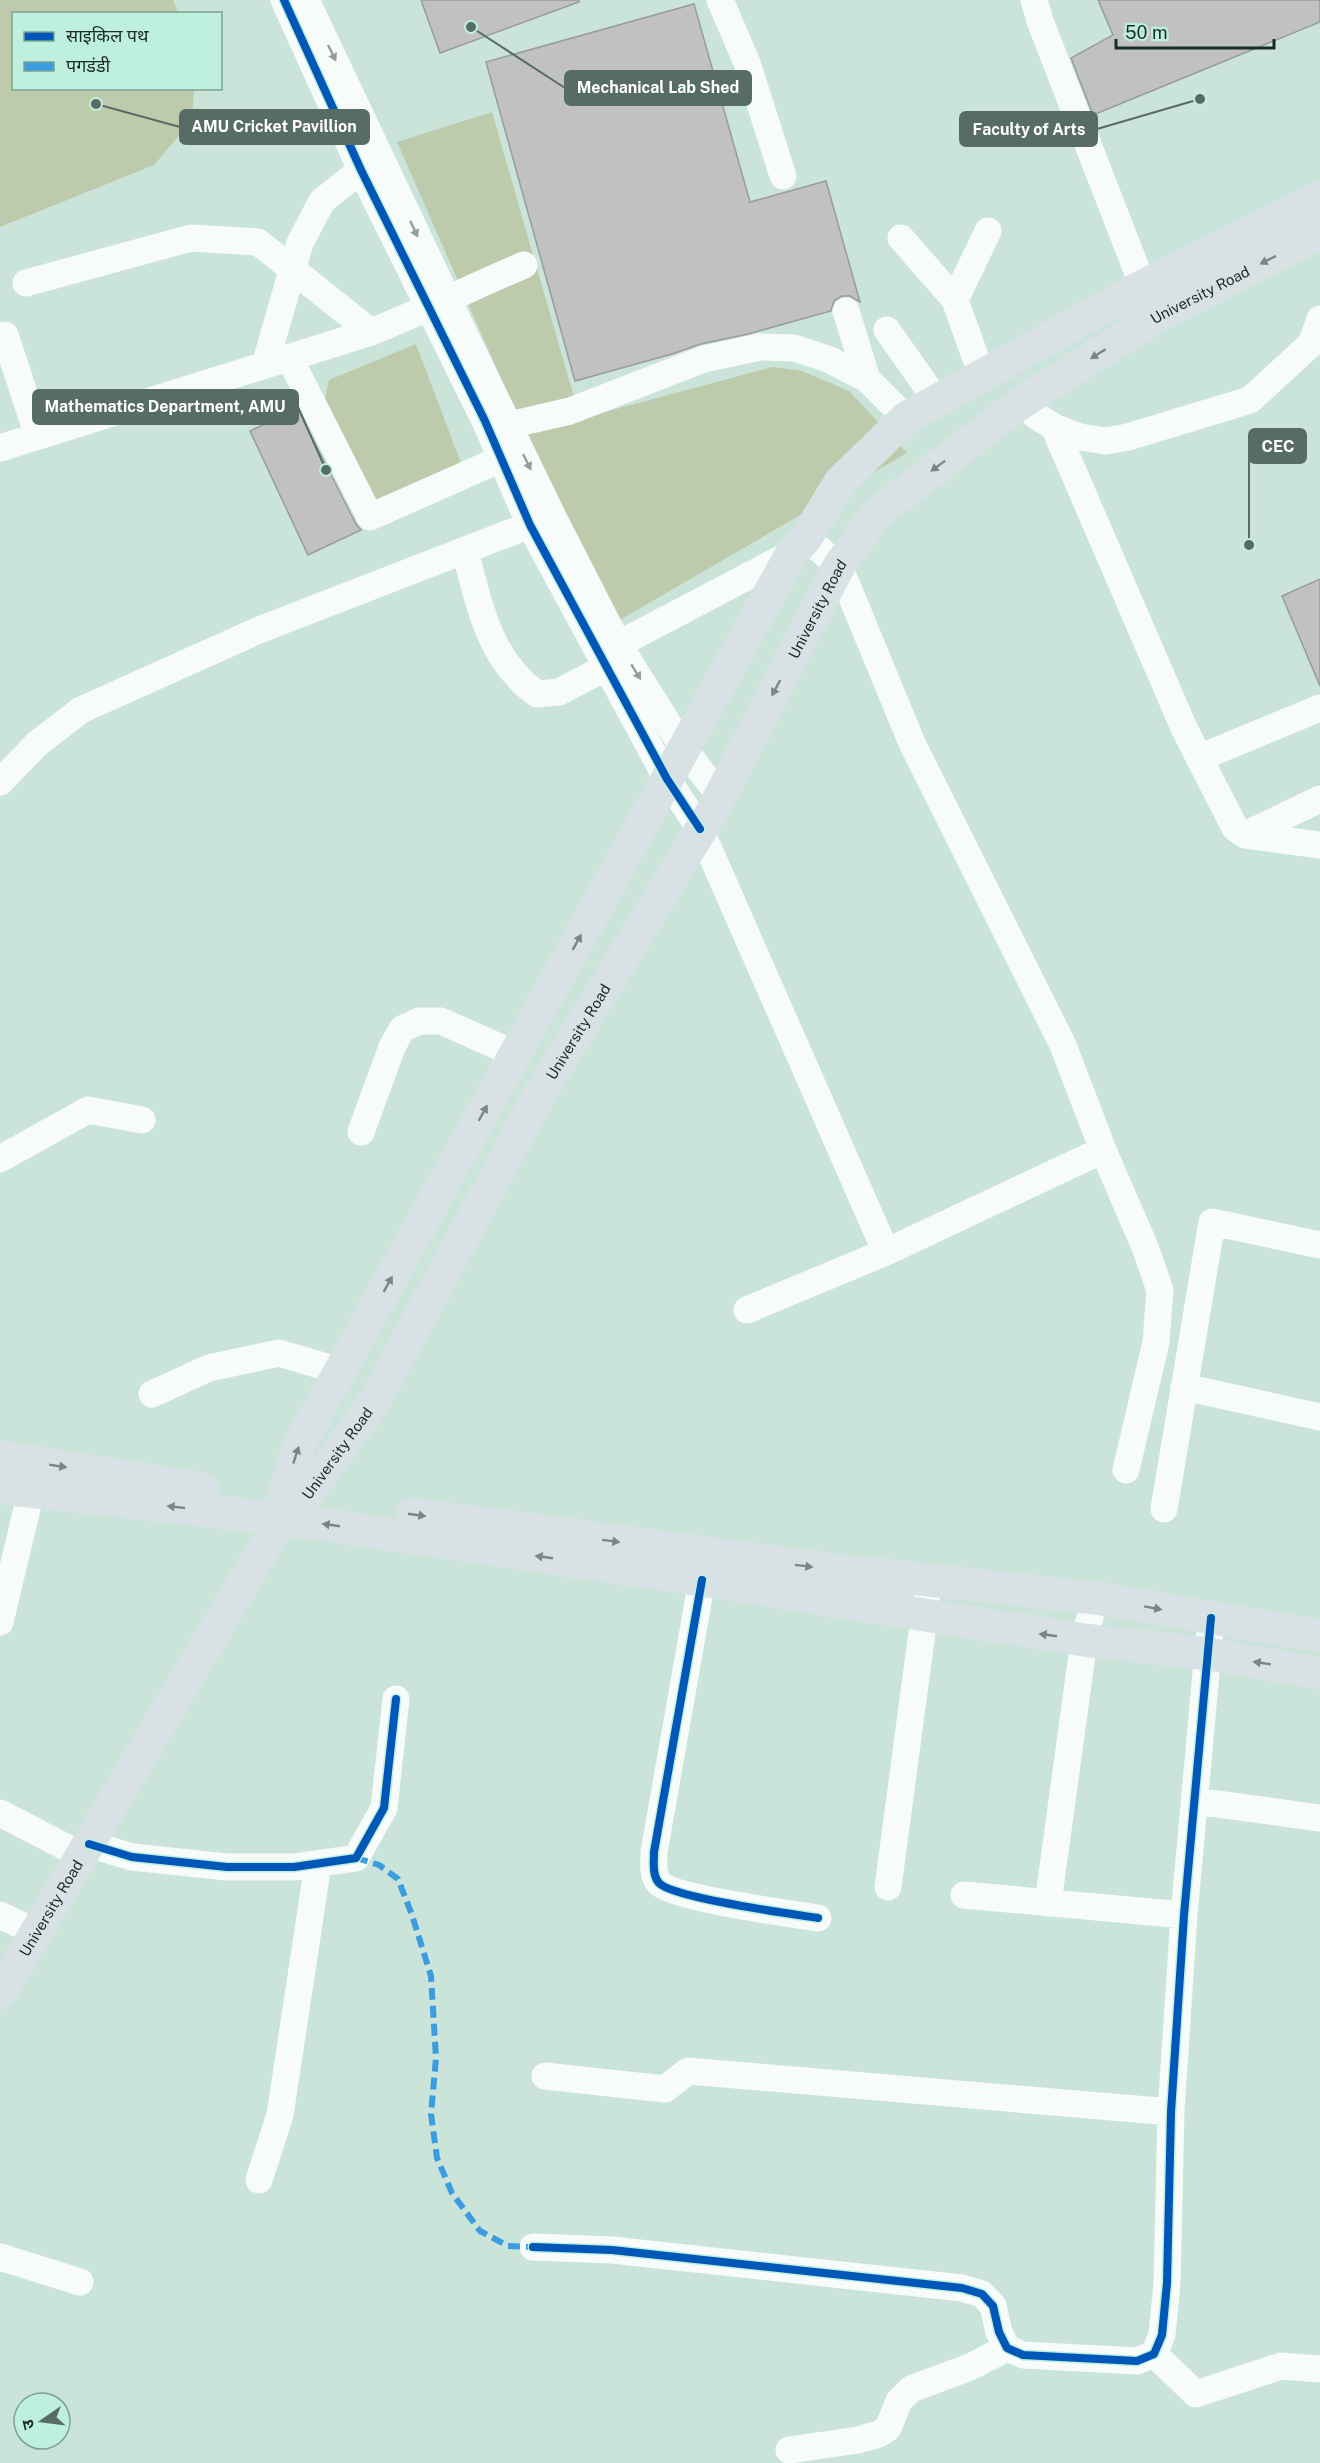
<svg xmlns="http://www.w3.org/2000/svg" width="1320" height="2463" font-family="'Public Sans','Noto Sans Devanagari',sans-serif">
<rect width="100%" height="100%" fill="#cae4da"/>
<path fill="#bdcaab" d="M0,0H173L178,13L14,14V88L194,89L192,120L154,165L0,227Z
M492,112L575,401L517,415L397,142Z
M416,344L462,466L388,503L370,497L324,403L329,380Z
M772,367L802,371L849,391L907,453L618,621L523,434Z"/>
<path fill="#c1c1c2" stroke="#989c9b" stroke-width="1.5" d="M421,0H579V2L440,53Z
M1098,0H1320V22L1093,115L1071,58L1113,35Z
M694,4L750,202L826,181L860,302L850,296H842L834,301L831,311L748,334L701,344L672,354L575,381L486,62Z
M297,408L356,524L361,530L308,555L250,431Z
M1320,579V686L1282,596Z"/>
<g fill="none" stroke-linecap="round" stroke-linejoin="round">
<path stroke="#f7fbf9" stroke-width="27" d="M284,0L361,170L485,421L530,525L667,779L700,829L886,1252
M306,0L447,298L554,519L618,644L684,749L720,796
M720,0L747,63L783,176
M1034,0L1040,21L1143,286
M901,238L955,300L982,376
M26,283L191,238L258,242L371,332
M955,300L988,231
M846,311L867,379
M887,330L937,401
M5,335L38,436
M289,357L370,517L501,459
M265,365L300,243L322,201L361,170
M1022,402L1035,415L1054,427L1080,437L1106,441L1128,437L1250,400L1311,344L1320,319
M509,425L570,411L704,359L760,347L794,348L828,359L867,379L906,418
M1054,427L1184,728L1235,828L1245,835L1320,845
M0,448L371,332C423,311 473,287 524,265
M806,538L839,566L912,743L1063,1045L1103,1150
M465,550C479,604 489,660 537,694L559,692L605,668
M602,653L792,553
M1199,758L1320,708
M0,782L38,743L81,710L259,630L530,525
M1245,835L1320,799
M361,1132L392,1047L402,1029L419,1021H441L515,1054
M0,1159L88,1110L142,1120
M747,1310L886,1252L1103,1150L1145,1247L1160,1290L1156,1342L1126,1470
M1184,1387L1320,1417
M152,1394L209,1368L279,1353L340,1371
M1164,1509L1212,1222L1320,1245
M702,1580L654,1852C654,1862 652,1875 659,1883C673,1898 792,1914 818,1918
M0,1622L31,1492
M1195,1801L1320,1818
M0,1813L81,1855
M89,1844L132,1857L227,1867H294L356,1858L384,1808L396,1699
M888,1887L929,1580
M964,1895L1184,1915
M1048,1903L1084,1640L1095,1598
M0,1915L35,1932
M545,2076L665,2089L688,2071L1171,2112
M259,2180L280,2115L318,1864
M533,2247L612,2250L962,2288L982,2294L993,2306L999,2332L1007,2348L1023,2355L1137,2361L1154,2354L1162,2335L1167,2283L1171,2112L1184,1915L1211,1618
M0,2257L80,2282
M1154,2354L1196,2394L1281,2366L1320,2369
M789,2450L858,2440L879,2434L888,2428L899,2401L911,2389L970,2367L1007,2348"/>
<g stroke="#d8e2e4" stroke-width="33">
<path d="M0,1457L203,1489"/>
<path d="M0,1488L292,1520L702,1580L1084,1640L1208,1654L1320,1673"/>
<path d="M412,1514L835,1570L1095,1598L1320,1636"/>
<path d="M275,1527L298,1447L792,553L806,538L840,482L906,418L1143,286L1320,197"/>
<path id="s1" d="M0,1993L274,1531L292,1520L303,1500L375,1400L542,1090L713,810L839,566L877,513L1022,402L1159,315L1320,233"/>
</g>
<path stroke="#3b9ce0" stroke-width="6" stroke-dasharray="12 6" stroke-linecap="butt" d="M356,1858L379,1865L398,1879L412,1915L431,1976L436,2058L431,2114L437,2158L452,2193L480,2231L508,2246L533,2247"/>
<g stroke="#bfefdd" stroke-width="11">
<path id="cycleway" d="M284,0L361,170L485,421L530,525L667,779L700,829
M702,1580L654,1852C654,1862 652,1875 659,1883C673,1898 792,1914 818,1918
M89,1844L132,1857L227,1867H294L356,1858L384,1808L396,1699
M533,2247L612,2250L962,2288L982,2294L993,2306L999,2332L1007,2348L1023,2355L1137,2361L1154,2354L1162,2335L1167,2283L1171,2112L1184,1915L1211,1618"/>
</g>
<use href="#cycleway" stroke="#0057b8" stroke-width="8"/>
</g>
<defs><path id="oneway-solid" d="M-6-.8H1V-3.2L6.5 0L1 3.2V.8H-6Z" transform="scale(1.5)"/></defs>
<g fill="#939e9a">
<use href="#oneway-solid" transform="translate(332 53) rotate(64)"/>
<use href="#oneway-solid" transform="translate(414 229) rotate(65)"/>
<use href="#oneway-solid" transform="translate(527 462) rotate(64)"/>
<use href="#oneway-solid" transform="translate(636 672) rotate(58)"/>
</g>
<g fill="#788784">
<use href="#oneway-solid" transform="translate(1268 260) rotate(153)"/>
<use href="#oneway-solid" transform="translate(1098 354) rotate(148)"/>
<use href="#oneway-solid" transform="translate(938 466) rotate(143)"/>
<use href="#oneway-solid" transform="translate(776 688) rotate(118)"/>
<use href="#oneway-solid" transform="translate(577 942) rotate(-61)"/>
<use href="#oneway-solid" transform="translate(483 1113) rotate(-61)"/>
<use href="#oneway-solid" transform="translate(388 1284) rotate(-61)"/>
<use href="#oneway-solid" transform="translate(296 1455) rotate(-72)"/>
<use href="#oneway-solid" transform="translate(58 1466) rotate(9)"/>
<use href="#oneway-solid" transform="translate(176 1507) rotate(-174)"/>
<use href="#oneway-solid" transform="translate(417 1515) rotate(8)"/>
<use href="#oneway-solid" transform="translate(331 1525) rotate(-172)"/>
<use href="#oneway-solid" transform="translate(611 1541) rotate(7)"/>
<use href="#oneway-solid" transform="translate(544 1557) rotate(-172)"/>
<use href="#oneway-solid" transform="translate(804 1566) rotate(7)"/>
<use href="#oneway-solid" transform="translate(1153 1608) rotate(10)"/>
<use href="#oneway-solid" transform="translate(1048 1635) rotate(-172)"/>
<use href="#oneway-solid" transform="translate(1262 1663) rotate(-171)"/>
</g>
<g text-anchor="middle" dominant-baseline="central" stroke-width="5" stroke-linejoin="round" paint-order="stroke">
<g font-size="15" fill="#192c25" stroke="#bfefdd">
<text stroke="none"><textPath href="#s1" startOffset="2115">University Road</textPath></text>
<text stroke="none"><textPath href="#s1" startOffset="1611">University Road</textPath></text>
<text stroke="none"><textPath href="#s1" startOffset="1125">University Road</textPath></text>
<text stroke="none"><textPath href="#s1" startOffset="639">University Road</textPath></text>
<text stroke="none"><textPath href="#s1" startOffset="99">University Road</textPath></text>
</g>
</g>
<path fill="none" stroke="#576c64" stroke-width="2" d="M471 27L565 88M96 104L180 127M1200 99L1097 129M326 470L298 407M1249 545L1249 446"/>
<g fill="#576c64" stroke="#bfefdd" stroke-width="2">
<circle cx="471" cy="27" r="6"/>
<circle cx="96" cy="104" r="6"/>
<circle cx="1200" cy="99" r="6"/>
<circle cx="326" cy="470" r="6"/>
<circle cx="1249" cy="545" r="6"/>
</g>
<g fill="#576c64" stroke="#576c64" stroke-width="2">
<rect x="565" y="71" width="186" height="34" rx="6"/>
<rect x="180" y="110" width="189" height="34" rx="6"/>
<rect x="960" y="112" width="137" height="34" rx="6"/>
<rect x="33" y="390" width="265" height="34" rx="6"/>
<rect x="1249" y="429" width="57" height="34" rx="6"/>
</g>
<g font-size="16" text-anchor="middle" font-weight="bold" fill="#fff">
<text x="658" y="93">Mechanical Lab Shed</text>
<text x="274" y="132">AMU Cricket Pavillion</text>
<text x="1029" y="135">Faculty of Arts</text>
<text x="165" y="412">Mathematics Department, AMU</text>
<text x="1278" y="452">CEC</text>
</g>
<rect x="12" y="12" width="210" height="78" fill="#bfefdd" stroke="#7da193" stroke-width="1.5"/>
<rect x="24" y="32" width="30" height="9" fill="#0057b8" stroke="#7da193" stroke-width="1.5"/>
<text x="66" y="42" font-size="18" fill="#192c25">साइकिल पथ</text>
<rect x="24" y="62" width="30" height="9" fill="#3b9ce0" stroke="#7da193" stroke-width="1.5"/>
<text x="66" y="72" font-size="18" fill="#192c25">पगडंडी</text>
<g transform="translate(42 2421) rotate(256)"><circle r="28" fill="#bfefdd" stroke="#7da193" stroke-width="1.5"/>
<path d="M0-4.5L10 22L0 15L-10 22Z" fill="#576c64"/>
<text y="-9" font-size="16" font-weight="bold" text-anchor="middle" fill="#192c25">उ</text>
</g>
<path d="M1116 39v9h158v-9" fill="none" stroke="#192c25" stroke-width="3"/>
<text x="1125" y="39" font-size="18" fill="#192c25" stroke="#bfefdd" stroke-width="4.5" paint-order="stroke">50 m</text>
</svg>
